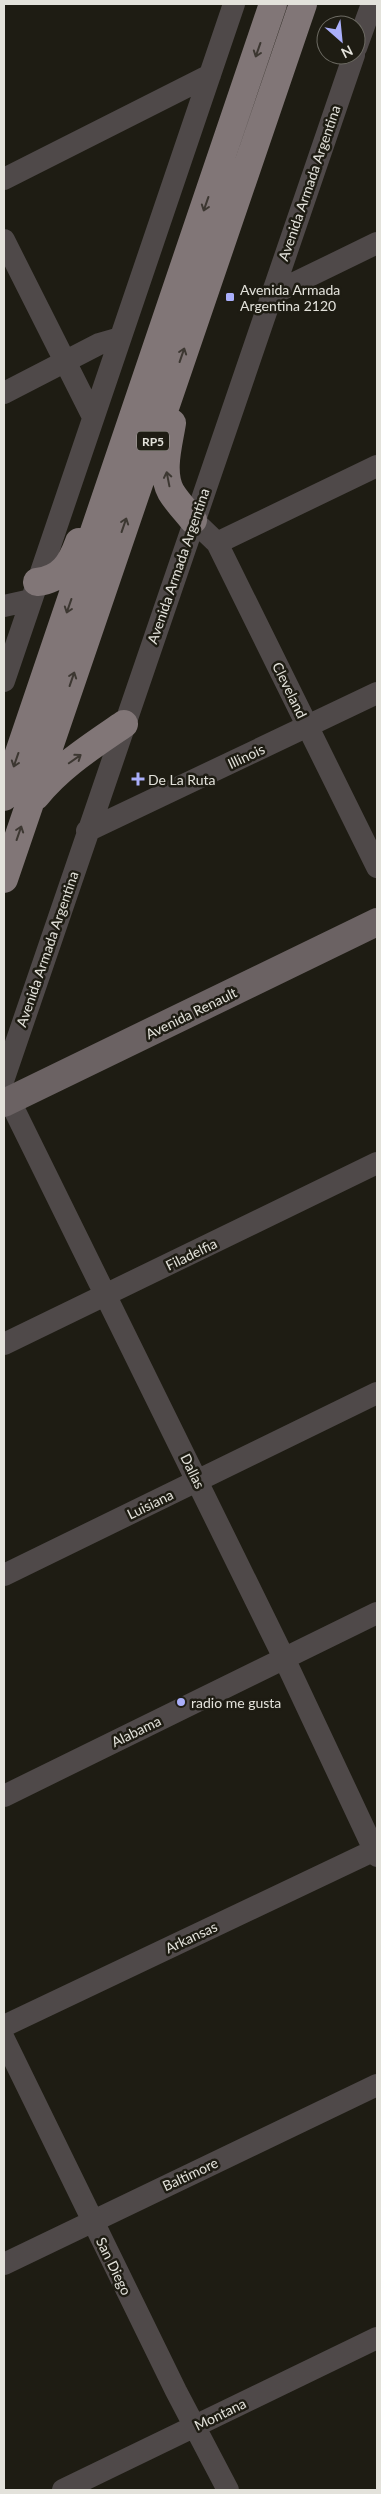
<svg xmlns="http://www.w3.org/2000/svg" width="381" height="2494" font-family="Lato,sans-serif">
<rect width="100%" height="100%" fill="#1e1c13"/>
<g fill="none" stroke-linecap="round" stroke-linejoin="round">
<path stroke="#4f4949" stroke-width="22" d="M356,48L372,4
M4,179L210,75
M4,240L93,417
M270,295L377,243
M4,393L99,344L120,338
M193,520L217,543L377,867
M217,543L377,466
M4,606L31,600
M4,681L234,4
M87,831L377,693
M4,1078L354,55
M4,1089L284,1658L377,1856
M4,1344L377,1163
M4,1575L377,1393
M4,1796L377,1613
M4,2026L377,1849
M4,2039L176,2391L228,2490
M4,2264L377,2085
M63,2490L377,2338"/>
<path stroke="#6b6263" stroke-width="28" d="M4,1103L377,922"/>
<path stroke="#817677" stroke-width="28" d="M172,423C169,443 160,472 171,492C177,502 186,511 193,520
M37,582C62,579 71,564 79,542
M36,796C60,766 92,746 124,724
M4,797L273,4
M4,879L303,4"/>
</g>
<defs><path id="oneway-shaft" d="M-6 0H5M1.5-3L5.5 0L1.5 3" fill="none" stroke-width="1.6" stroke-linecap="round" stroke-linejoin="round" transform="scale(1.25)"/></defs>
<g stroke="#3c3731">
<use href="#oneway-shaft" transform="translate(258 50) rotate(109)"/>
<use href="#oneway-shaft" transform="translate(206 204) rotate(109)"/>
<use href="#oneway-shaft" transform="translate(182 355) rotate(-71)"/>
<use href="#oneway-shaft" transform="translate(168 479) rotate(-101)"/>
<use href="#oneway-shaft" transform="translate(124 525) rotate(-71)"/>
<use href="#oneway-shaft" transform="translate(69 606) rotate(109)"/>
<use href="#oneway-shaft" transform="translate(72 679) rotate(-71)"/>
<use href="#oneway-shaft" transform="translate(75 759) rotate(-35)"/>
<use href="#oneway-shaft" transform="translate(16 760) rotate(109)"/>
<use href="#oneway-shaft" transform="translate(19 833) rotate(-71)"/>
</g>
<g fill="#aaaffb" stroke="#1e1c13" stroke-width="2">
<rect x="225" y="292" width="10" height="10" rx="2.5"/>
<path d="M135.5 771.5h5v5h5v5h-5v5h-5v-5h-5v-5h5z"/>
<circle cx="181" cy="1702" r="5"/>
</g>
<g text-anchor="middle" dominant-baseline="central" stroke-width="5" stroke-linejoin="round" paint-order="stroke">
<rect fill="#1e1c13" stroke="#a8a79f" stroke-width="1" x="137" y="431.5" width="32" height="19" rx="4"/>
<g font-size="12" font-weight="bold" fill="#e3e2db">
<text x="153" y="441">RP5</text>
</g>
<g font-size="14" fill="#e3e2db" stroke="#1e1c13">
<text transform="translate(309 183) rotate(-71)">Avenida Armada Argentina</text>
<text transform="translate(178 566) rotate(-71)">Avenida Armada Argentina</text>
<text transform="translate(290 690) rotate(64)">Cleveland</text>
<text transform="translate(246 756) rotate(-25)">Illinois</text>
<text transform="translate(47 949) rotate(-71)">Avenida Armada Argentina</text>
<text transform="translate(191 1013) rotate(-26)">Avenida Renault</text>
<text transform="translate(191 1254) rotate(-26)">Filadelfia</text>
<text transform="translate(193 1471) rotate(64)">Dallas</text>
<text transform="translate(150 1504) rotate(-26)">Luisiana</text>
<text transform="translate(136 1731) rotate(-26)">Alabama</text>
<text transform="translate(191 1937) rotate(-25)">Arkansas</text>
<text transform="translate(190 2174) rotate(-25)">Baltimore</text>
<text transform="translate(114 2266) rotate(64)">San Diego</text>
<text transform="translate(220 2414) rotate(-26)">Montana</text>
</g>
<g font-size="14" fill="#e3e2db" stroke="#1e1c13" text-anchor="start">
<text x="240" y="289">Avenida Armada<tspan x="240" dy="16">Argentina 2120</tspan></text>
<text x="148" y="779">De La Ruta</text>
<text x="191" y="1702">radio me gusta</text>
</g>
</g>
<rect width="381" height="2494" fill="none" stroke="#e3e2db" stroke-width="10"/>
<g transform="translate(341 40) rotate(153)"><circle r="24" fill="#1e1c13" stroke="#6d6b63"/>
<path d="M0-4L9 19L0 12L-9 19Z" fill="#aaaffb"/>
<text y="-8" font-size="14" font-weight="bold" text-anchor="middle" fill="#e3e2db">N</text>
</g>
</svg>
